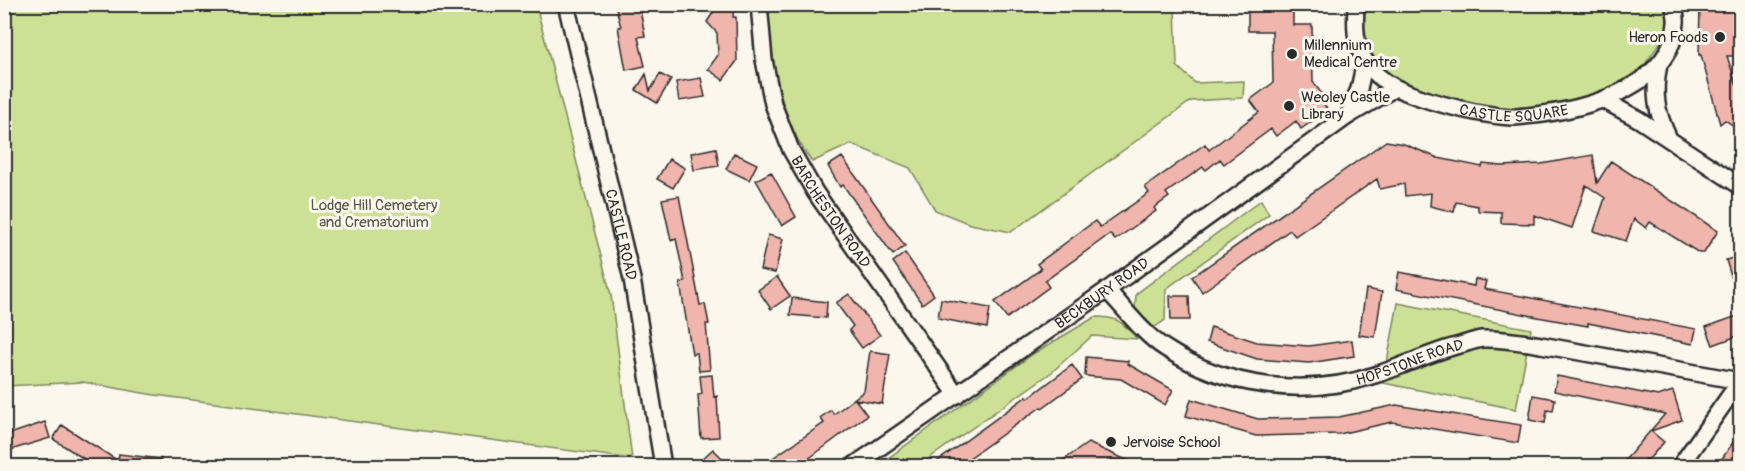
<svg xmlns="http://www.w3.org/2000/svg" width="1745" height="471" font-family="Pangolin,sans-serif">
<rect width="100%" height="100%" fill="#fbf7ec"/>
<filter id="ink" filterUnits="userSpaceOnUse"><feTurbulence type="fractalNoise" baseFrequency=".0167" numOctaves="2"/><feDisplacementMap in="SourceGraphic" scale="12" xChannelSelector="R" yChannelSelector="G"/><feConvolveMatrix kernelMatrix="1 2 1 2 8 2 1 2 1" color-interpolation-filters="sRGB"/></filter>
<g filter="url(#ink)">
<path fill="#cce196" stroke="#7c8660" stroke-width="1.5" d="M5,4L536,5L611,295L632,459L148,394L83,382L5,386Z
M1364,4L1664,5L1669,30L1643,67L1603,98L1515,116L1395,86L1368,59L1360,43Z
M767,5H1175L1177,66L1195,83L1244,81L1243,98L1191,101L1011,232L970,224L935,210L910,168L851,144L812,162C778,116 772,60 767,5Z
M1261,200L1269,214L1166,289L1165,320L1155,327L1152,326L1135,308L1136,294Z
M1398,303L1531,329L1516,409L1383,383Z
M1095,317C1119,317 1122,322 1137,339L1092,336L1052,372L918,466H877L1033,354Z"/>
<path fill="#f0b5ad" stroke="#2b2b2b" stroke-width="1.5" d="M615,4H639L645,36L638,37L645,66L626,70L618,27H621Z
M714,4H734L733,17H736L737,61L723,80L708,69L718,55L717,33L707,22L714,11Z
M1700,4H1740V56H1727L1740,95V130L1725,120L1720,124L1701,55H1699Z
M1248,6H1293V25H1312L1313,82L1325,98L1321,101L1328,110L1301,129L1296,121L1276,136L1271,129L1224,164L1220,159L1206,170L1203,167L1166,193L1169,197L1154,208L1156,211L1115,240L1110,234L1045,281L1049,287L1007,318L995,302L1041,269L1037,264L1095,221L1100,227L1149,193L1145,187L1205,144L1209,150L1259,112L1250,100L1273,83L1272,31H1248Z
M646,74L650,91L660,74L671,80L657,103L636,90Z
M701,78L705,97L679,101L676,82Z
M1386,141L1404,144L1438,158L1482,167L1483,164L1502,166L1541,164L1593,155L1597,183L1611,161L1718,231L1704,253H1699L1650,222L1646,228L1634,219L1626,241L1594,231L1605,198L1586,185L1572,228L1534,215V224L1501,223V212L1478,211V206L1456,202L1454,212L1430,206L1431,193L1405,196L1404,184L1380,189L1377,179L1295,236L1290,230L1202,292L1192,277Z
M716,148L719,166L694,170L691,153Z
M734,153L757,164L749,180L726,169Z
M842,157L905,246L893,255L843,185L840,187L828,166Z
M669,159L685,168L673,188L657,179Z
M771,172L796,217L782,226L756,180Z
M679,196L700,305L705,304L709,324H706L710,370L699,371L697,353L692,354L680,283L685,282L680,258L676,239L671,240L662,199Z
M768,235L783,239L775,273L760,270Z
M905,253L934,295L922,304L893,262Z
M1740,256V298L1738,299L1726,260Z
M1399,272L1474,286L1475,279L1486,281L1484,289L1696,329L1693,344L1588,323V326L1543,318L1396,289Z
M777,277L790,296L771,309L758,290Z
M1366,289L1382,292L1375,337L1359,335Z
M849,294L880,335L862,348L849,330L853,326L836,303Z
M1170,296H1189L1190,320H1171Z
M792,298L827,302L826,318L790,315Z
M941,299L990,308L987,328L938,318Z
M1740,315V335L1713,345L1706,327Z
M1211,327L1257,342L1309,346L1352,340L1354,356L1309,363L1257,359L1207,342Z
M870,351L890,354L882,404L855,399L867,415L811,457L796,466H761L824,423L820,418L831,410L834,414L864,391Z
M1086,357L1128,361V364L1173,390L1165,405L1121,379L1085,376Z
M1072,365L1082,379L1042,408L1041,407L958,466H931L1027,396L1028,398Z
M712,375L714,397L717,396L719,437L701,438L698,395L702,394L700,376Z
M1557,376L1658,396L1673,391L1682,420L1651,431L1664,442L1648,460L1646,459L1638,466H1620L1665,414L1554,391Z
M1533,395L1555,399L1553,411L1547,410L1545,423L1529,420Z
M1191,399L1258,419L1339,417L1396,405L1521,425L1518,443L1392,422L1339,434L1256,436L1186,416Z
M45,422L50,438L4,452V436Z
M62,425L118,461L119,454L161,459L160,466H95L53,439Z
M1740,432V462L1737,466H1717Z
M1088,443L1140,466H1055Z
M713,449L730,466H709L702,459Z"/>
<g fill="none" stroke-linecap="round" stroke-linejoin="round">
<g stroke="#2b2b2b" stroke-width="20">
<g id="minor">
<path id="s1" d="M566,4L632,279L663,466"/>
<path id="s2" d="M759,4L764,60L773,104L791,150L815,192L957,395"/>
<path id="s3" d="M1356,4C1355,23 1354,45 1366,62C1381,85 1406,93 1431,101C1458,109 1483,115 1511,117C1522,117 1533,115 1543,114C1593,107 1672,84 1676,23C1677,17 1674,10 1674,4"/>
<path d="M1659,64C1653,95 1656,111 1669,139"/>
<path d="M1603,100L1638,119L1740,186"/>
<path d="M1348,116L1359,89L1365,61"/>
<path id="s4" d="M1107,290C1125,309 1143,334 1165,348C1226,388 1306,398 1375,375C1404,366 1431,352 1460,345C1467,343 1475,340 1482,339C1502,338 1522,342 1541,345L1740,381"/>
<path id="s5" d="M853,466L1107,290L1348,116L1395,88"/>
<path d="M1680,466L1740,381"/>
</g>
</g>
<use href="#minor" stroke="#fbf7ec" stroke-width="15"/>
</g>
</g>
<g fill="#2b2b2b" stroke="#fbf7ec" stroke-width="2">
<circle cx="1720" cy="37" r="6"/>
<circle cx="1292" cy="54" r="6"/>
<circle cx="1289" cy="106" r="6"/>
<circle cx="1111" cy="442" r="6"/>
</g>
<g text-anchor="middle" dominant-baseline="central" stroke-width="6" stroke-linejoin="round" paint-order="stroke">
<g font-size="15" fill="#2b2b2b" stroke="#fbf7ec" text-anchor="start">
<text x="1708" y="37" text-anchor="end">Heron Foods</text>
<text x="1304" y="45">Millennium<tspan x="1304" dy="17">Medical Centre</tspan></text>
<text x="1301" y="97">Weoley Castle<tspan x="1301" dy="17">Library</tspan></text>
<text x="1123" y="442">Jervoise School</text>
</g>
<g font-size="15" fill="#2b2b2b" stroke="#fbf7ec">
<text stroke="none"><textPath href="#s3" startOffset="222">CASTLE SQUARE</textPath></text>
<text stroke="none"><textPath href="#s2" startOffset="224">BARCHESTON ROAD</textPath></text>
<text stroke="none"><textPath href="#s1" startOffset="237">CASTLE ROAD</textPath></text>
<text stroke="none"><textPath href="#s5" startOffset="303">BECKBURY ROAD</textPath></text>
<text stroke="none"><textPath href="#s4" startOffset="338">HOPSTONE ROAD</textPath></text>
</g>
<g font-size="15" fill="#535846" stroke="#fbf7ec">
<text x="374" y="205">Lodge Hill Cemetery<tspan x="374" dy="17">and Crematorium</tspan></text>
</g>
</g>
<rect width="1745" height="471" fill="none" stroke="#fbf7ec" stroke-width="24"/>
<rect x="12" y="12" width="1721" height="447" fill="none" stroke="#2b2b2b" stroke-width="2" filter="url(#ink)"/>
</svg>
